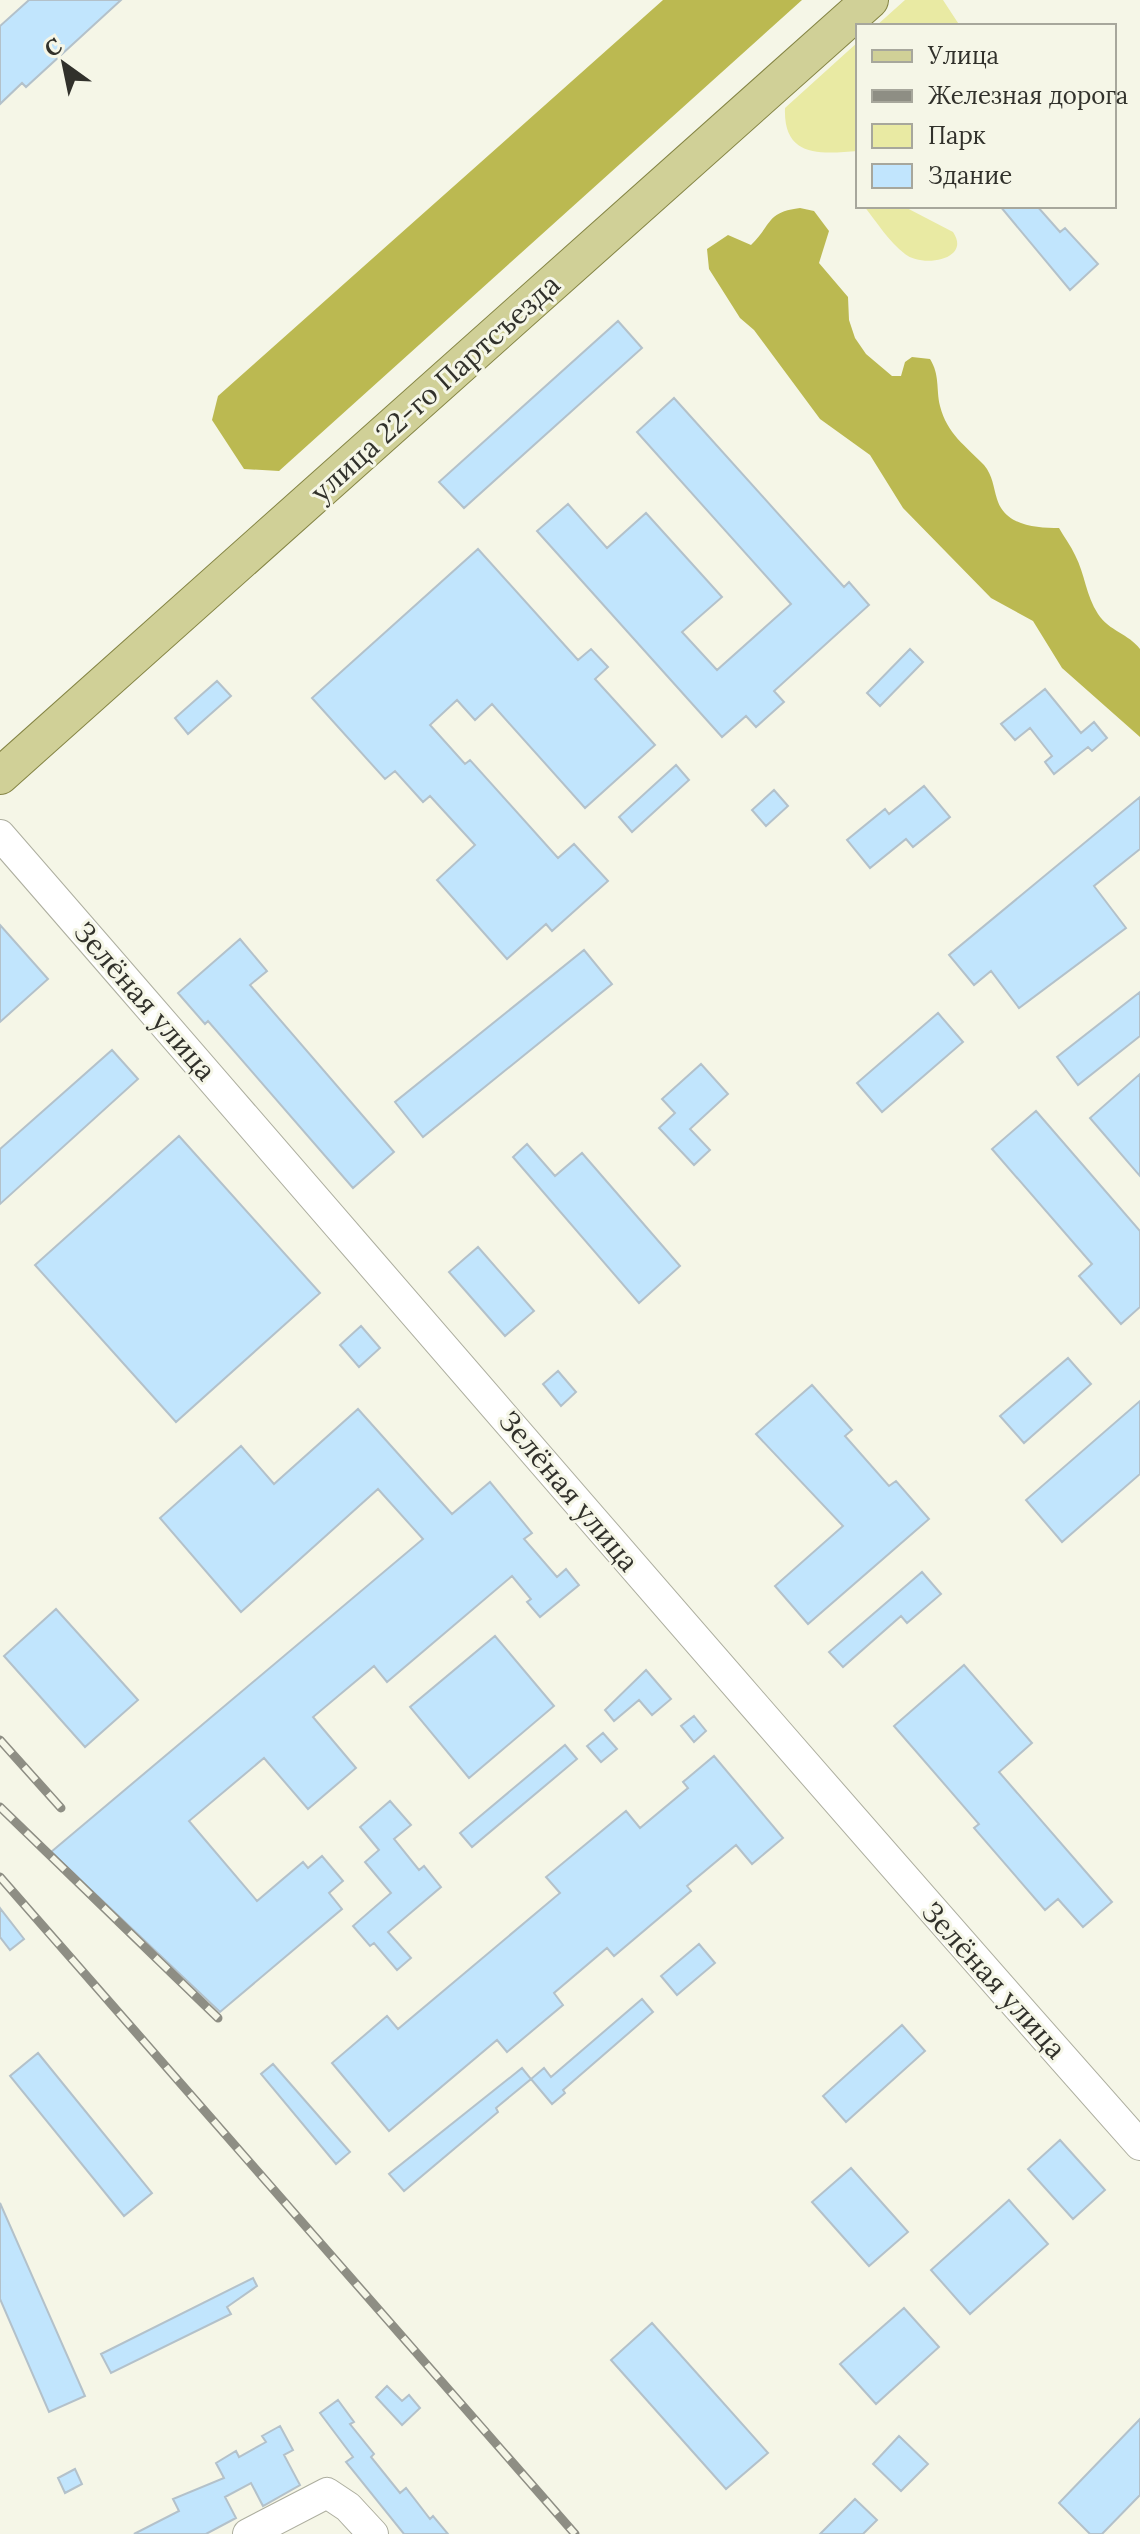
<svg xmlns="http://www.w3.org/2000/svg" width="1140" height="2534" font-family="Lora,serif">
<rect width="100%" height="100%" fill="#f5f6e7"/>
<path fill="#e9eaa3" d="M905,0H943L960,26H876Z
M858,42V151C821,154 783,158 785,108Z
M864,206H903L953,232C972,260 922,268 905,254C889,242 876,221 864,206Z"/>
<path fill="#bbb951" d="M663,0H802L279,471L244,469L212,420L218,396Z
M800,208L814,211L829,231L819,263L848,297L849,320L855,338L866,354L892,376H901L905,362L912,357L930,359C940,375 936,389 940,406C947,434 966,446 984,465C993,476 993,486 997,499C1005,526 1036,528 1059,528C1064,537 1071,546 1075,555C1085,574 1086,596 1098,614C1109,631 1129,634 1140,649V737L1062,668L1033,621L991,598L903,508L870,455L820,419L754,330L740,318L709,269L707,249L728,235L751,245C772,225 766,212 800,208Z"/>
<path fill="#c1e5fd" stroke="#b3c1ca" stroke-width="2" d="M29,0H121L26,87L22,83L0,104V26Z
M1000,206H1037L1060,232L1065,228L1098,264L1070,290Z
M618,321L642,348L464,508L439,482Z
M674,398L844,587L849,582L869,605L774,691L784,702L756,727L746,716L722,737L537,531L568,504L607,548L646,513L722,597L682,632L717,670L791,604L637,432Z
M478,549L578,660L591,649L608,667L595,679L655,745L585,808L492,704L475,720L457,700L430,725L465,764L470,760L558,858L574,844L608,881L552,931L546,924L507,959L437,880L475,845L430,796L423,802L395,771L385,779L312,698Z
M910,649L923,662L880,706L867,693Z
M217,681L231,696L188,734L175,718Z
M1045,689L1081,733L1094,722L1107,738L1092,751L1088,747L1054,774L1045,762L1052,756L1030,728L1015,740L1001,724Z
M676,765L689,780L632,832L619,817Z
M924,786L950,817L913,847L906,839L870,868L847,840L885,809L889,814Z
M774,790L788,806L766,826L752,810Z
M1140,797V849L1094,886L1126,928L1019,1008L991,971L974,985L949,955Z
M0,925L48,979L0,1022Z
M240,939L267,971L250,985L394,1152L353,1188L208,1021L205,1024L178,993Z
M584,950L612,984L423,1137L395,1102Z
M1140,992V1036L1078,1085L1057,1057Z
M938,1013L963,1042L882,1112L857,1083Z
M112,1050L138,1079L0,1204V1149Z
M701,1064L728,1094L690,1129L710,1150L694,1165L659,1128L675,1113L662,1099Z
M1140,1074V1176L1090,1118Z
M1036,1111L1140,1231V1307L1121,1324L1079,1276L1092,1264L992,1149Z
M179,1136L320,1293L176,1422L35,1265Z
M527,1144L555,1176L582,1153L680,1266L639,1303L513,1157Z
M478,1247L534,1311L505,1336L449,1272Z
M361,1326L380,1348L359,1367L340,1345Z
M1068,1358L1091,1384L1024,1443L1000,1416Z
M558,1371L576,1392L561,1406L543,1384Z
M812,1385L852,1430L845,1436L889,1486L896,1481L929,1519L808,1624L775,1586L843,1526L756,1434Z
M1140,1401V1474L1062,1542L1026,1500Z
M358,1409L452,1514L490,1482L532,1533L524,1539L557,1577L566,1569L579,1585L540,1617L527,1602L531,1599L512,1576L387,1682L374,1666L313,1717L356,1768L308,1809L264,1758L189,1821L257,1901L303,1862L308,1868L322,1856L343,1881L329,1893L342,1909L220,2012L51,1852L423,1539L378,1489L241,1612L160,1518L241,1446L274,1484Z
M922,1572L941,1594L907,1623L901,1616L843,1667L829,1652Z
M56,1609L138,1700L85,1747L4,1656Z
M495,1636L554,1706L469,1778L410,1707Z
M964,1665L1032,1743L999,1772L1112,1902L1083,1927L1058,1899L1045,1910L974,1828L979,1824L894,1726Z
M646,1670L671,1699L652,1715L639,1700L614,1721L605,1710Z
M694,1716L706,1731L694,1742L681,1726Z
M603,1733L617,1749L601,1762L587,1746Z
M565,1745L577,1759L472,1847L460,1833Z
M714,1756L783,1838L752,1864L736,1845L687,1886L691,1891L614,1956L607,1948L554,1993L563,2005L507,2052L497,2040L389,2131L332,2063L387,2016L398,2029L560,1893L546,1877L626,1811L640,1828L688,1788L683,1782Z
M390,1801L411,1825L394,1839L419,1870L424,1866L441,1887L388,1932L411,1958L397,1970L374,1943L370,1946L353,1926L391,1893L365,1862L379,1850L360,1827Z
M0,1908L24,1939L10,1950L0,1937Z
M699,1944L715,1963L677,1995L661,1976Z
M642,1999L653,2012L563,2090L565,2093L552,2104L531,2079L544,2068L551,2077Z
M902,2025L925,2051L846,2122L823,2096Z
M38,2053L152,2193L124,2216L10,2076Z
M273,2064L350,2152L336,2164L261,2074Z
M522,2068L531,2079L496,2108L498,2112L404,2191L389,2174Z
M1060,2140L1105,2190L1073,2219L1028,2169Z
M851,2168L908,2232L869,2266L812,2202Z
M1009,2200L1048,2244L970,2314L931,2270Z
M0,2203L85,2396L49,2412L0,2299Z
M253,2278L257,2286L227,2307L231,2314L111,2373L101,2354Z
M904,2308L939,2347L876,2404L840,2364Z
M652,2323L768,2453L726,2489L611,2360Z
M387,2386L402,2401L409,2395L420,2408L402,2425L376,2397Z
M338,2400L354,2422L350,2424L374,2454L371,2457L400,2493L406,2488L430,2519L433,2516L448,2534H404L346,2462L353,2457L320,2413Z
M1140,2419V2495L1102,2534H1090L1059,2503Z
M280,2426L293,2450L284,2455L300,2485L263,2506L251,2483L225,2497L236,2518L206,2534H134L179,2511L173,2499L224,2478L216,2463L236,2451L239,2457L266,2442L262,2436Z
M899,2436L928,2464L901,2491L873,2464Z
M75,2469L82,2484L65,2493L58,2478Z
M855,2499L877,2520L863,2534H820Z"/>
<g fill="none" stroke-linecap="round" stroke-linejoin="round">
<g stroke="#adae9f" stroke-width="32">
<path id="minor" d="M0,835C380,1272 756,1712 1140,2145
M248,2534L327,2493L348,2507L373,2534"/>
</g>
<g stroke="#848444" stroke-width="38">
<path id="major" d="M0,776L870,0"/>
</g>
<use href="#minor" stroke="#fff" stroke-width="30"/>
<use href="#major" stroke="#d0d097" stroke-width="36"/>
<g stroke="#8e8e84" stroke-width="9">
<path id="rail" d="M0,1740L61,1808
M0,1807L218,2018
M0,1877L575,2534"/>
</g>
<use href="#rail" stroke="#f5f6e7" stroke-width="6" stroke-dasharray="18" stroke-linecap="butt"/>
</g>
<g text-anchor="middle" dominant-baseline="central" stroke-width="6" stroke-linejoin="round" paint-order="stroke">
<g font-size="28" fill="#31312b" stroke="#f5f6e7">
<text transform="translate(435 388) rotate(-42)">улица 22-го Партсъезда</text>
<text transform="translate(145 1001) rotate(49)">Зелёная улица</text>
<text transform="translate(569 1491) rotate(50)">Зелёная улица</text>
<text transform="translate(994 1980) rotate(48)">Зелёная улица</text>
</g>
</g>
<rect x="856" y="24" width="260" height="184" fill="#f5f6e7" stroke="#a7a79c" stroke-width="2"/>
<rect x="872" y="50" width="40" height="12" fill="#d0d097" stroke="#a7a79c" stroke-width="2"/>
<text x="928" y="64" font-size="24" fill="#31312b">Улица</text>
<rect x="872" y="90" width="40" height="12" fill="#8e8e84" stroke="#a7a79c" stroke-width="2"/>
<text x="928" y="104" font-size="24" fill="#31312b">Железная дорога</text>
<rect x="872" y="124" width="40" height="24" fill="#e9eaa3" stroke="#a7a79c" stroke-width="2"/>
<text x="928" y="144" font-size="24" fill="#31312b">Парк</text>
<rect x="872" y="164" width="40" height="24" fill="#c1e5fd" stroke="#a7a79c" stroke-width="2"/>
<text x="928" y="184" font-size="24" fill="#31312b">Здание</text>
<g transform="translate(64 64) rotate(327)" stroke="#f5f6e7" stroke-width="6" paint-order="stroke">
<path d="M0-6L14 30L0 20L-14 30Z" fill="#31312b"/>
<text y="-12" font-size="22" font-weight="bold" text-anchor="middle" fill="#31312b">С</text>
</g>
</svg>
